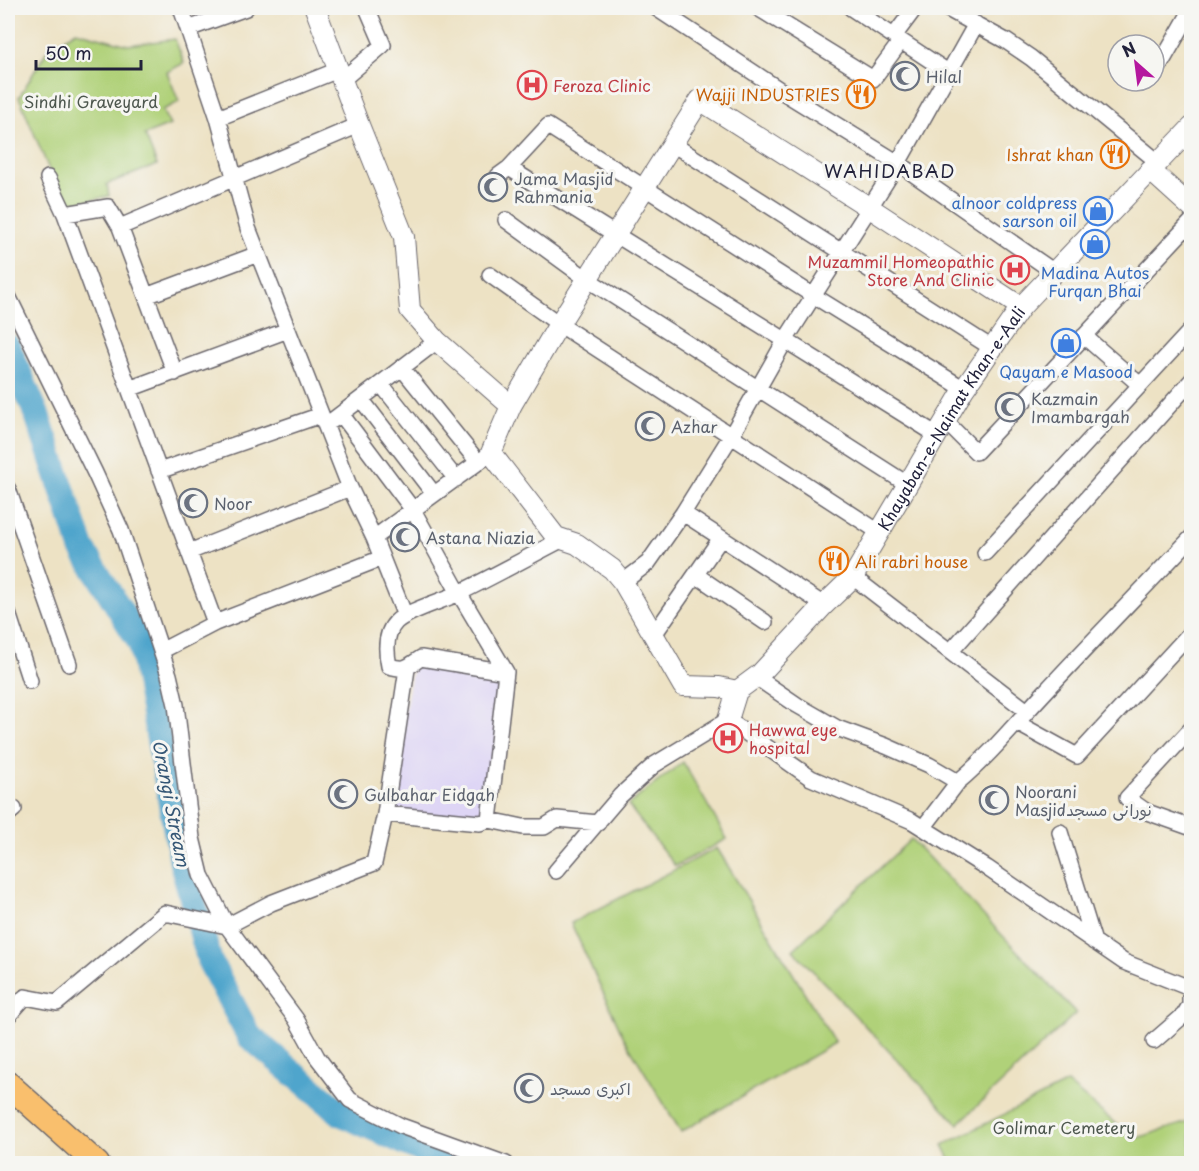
<svg xmlns="http://www.w3.org/2000/svg" width="1199" height="1171" font-family="'Playpen Sans','Playpen Sans Arabic',sans-serif">
<rect width="100%" height="100%" fill="#f6f6f2"/>
<filter id="ink" filterUnits="userSpaceOnUse"><feTurbulence type="fractalNoise" baseFrequency=".0167" numOctaves="2"/><feDisplacementMap in="SourceGraphic" scale="12" xChannelSelector="R" yChannelSelector="G"/><feConvolveMatrix kernelMatrix="1 2 1 2 8 2 1 2 1" color-interpolation-filters="sRGB"/></filter>
<filter id="wash" filterUnits="userSpaceOnUse"><feTurbulence type="fractalNoise" baseFrequency=".008" numOctaves="4" result="noise"/><feDisplacementMap in="SourceGraphic" scale="24" xChannelSelector="R" yChannelSelector="G"/><feGaussianBlur stdDeviation="1.35" result="paint"/><feColorMatrix in="noise" values="0 0 0 0 0 0 0 0 0 0 0 0 0 0 0 0 0 1.4 0 .05"/><feComposite in="paint" operator="in"/></filter>
<g filter="url(#wash)">
<rect width="100%" height="100%" fill="#ede2c4"/>
<path fill="#ded5f5" d="M414,662L506,672L489,820L385,814Z"/>
<path fill="#b0d179" stroke="#697a5a" stroke-width="1.5" d="M76,31L128,45L175,39L184,63L167,72L179,102L162,110L170,125L145,135L157,165L107,184L109,196L64,206L19,97L48,49Z
M683,762L727,839L675,866L628,805Z
M911,839L1076,1013L958,1124L793,950Z
M717,848L835,1043L681,1132L624,1038L571,923Z
M1067,1083L1134,1139L1191,1121V1163H952L943,1145Z"/>
<g fill="none" stroke-linecap="round" stroke-linejoin="round">
<path stroke="#50a5cc" stroke-width="26" d="M8,347L37,415L82,548L141,644L182,862L210,962L249,1036L342,1114L452,1164"/>
</g>
</g>
<g filter="url(#ink)">
<g fill="none" stroke-linecap="round" stroke-linejoin="round">
<g stroke="#69656b" stroke-width="18">
<path id="minor" d="M181,8L218,118L248,228L350,488L374,538L405,616
M656,8L783,92L898,163L1054,272
M758,8L873,79L901,41
M851,8L948,72
M946,8L1006,41L1031,58L1158,162
M188,29L246,8
M894,36L915,8
M1156,72L1192,9
M342,80L383,45L367,8
M218,118L338,70
M671,143L992,348
M509,168L937,435
M498,176L509,168L548,126L814,296L964,389
M48,178L65,214L215,623
M65,214L108,207L120,227L175,373
M506,220L587,279L907,484
M120,227L359,125
M490,275L559,324L879,532
M8,296L95,473L121,530L169,675L176,705L192,838L201,875L227,926L296,1019L317,1057L350,1100L401,1126L506,1164
M146,296L258,254
M1084,336L1140,385
M402,368L478,462
M381,384L456,479
M129,389L288,330
M361,399L434,494
M341,414L413,510L459,593L506,672
M333,420L437,341
M945,421L976,452L1192,221
M159,471L321,415
M8,489L69,664
M683,513L824,605
M374,538L491,453
M189,552L350,488
M985,553L1192,329
M696,575L765,622
M853,577L1027,711
M623,582L648,563L683,513L731,436L786,339L898,163L976,24
M8,613L30,681
M653,636L721,538
M161,651L215,623L382,558
M951,651L1192,380
M756,677L797,705L837,728L886,746L929,765L958,782C990,755 1015,724 1044,693C1092,641 1143,589 1192,537
M1017,723L1077,756L1192,631
M1192,728L1127,798L1147,812L1192,828
M8,814L14,809
M385,814L480,823L489,820L523,827H544L557,819L598,823
M489,820L506,672L421,658C407,667 407,671 389,666C386,652 385,633 396,622C408,610 443,601 459,593C494,576 528,557 563,539
M923,828L958,782
M1060,832L1094,942
M556,871L620,796L654,765L728,720L811,778L912,821L987,868L1124,962L1192,989
M8,1016L25,997L57,1003L165,913L227,926L271,903L374,863L385,814L407,669
M1154,1041L1184,1015L1190,1005V989"/>
</g>
<g stroke="#69656b" stroke-width="22">
<g id="tertiary">
<path d="M315,8L359,125L404,237L410,310L437,341L511,406"/>
<path d="M1150,170L1192,208"/>
<path d="M737,691L719,687L683,686L623,582L612,569L577,544L556,537L491,453L511,406L559,324L700,100L870,208L1021,307"/>
<path id="s1" d="M728,720L737,691L760,674L824,605L853,577L964,389L1021,307L1192,127"/>
</g>
</g>
<g stroke="#69656b" stroke-width="27">
<path id="primary" d="M8,1084L97,1164"/>
</g>
<use href="#minor" stroke="#fff" stroke-width="15"/>
<use href="#tertiary" stroke="#fff" stroke-width="20"/>
<use href="#primary" stroke="#f9bf6d" stroke-width="24"/>
</g>
</g>
<defs>
<g id="mosque-ring" transform="scale(1.5)"><circle r="9.5" fill="#f6f6f2" stroke="#6b7280" stroke-width="1.5"/><path d="M3.5-4.9A6 6 0 1 0 3.5 4.9A5 5 0 1 1 3.5-4.9Z" fill="#6b7280"/></g>
<g id="hospital-ring" transform="scale(1.5)"><circle r="9.5" fill="#f6f6f2" stroke="#e0444e" stroke-width="1.5"/><path d="M-5-5h3v3.5h4V-5h3V5h-3V1.5h-4V5h-3Z" fill="#e0444e"/></g>
<g id="restaurant-ring" transform="scale(1.5)"><circle r="9.5" fill="#f6f6f2" stroke="#e8710a" stroke-width="1.5"/><path d="M-5-6h1v4h1v-4h1v4h1v-4h1v5L-1.5 .5V6h-2V.5L-5-1ZM5-6V6H3V1.5H1.5Q1.5-4 5-6Z" fill="#e8710a"/></g>
<g id="shop-ring" transform="scale(1.5)"><circle r="9.5" fill="#f6f6f2" stroke="#3f7fe0" stroke-width="1.5"/><path d="M-5-2.5h2.3a2.7 3.5 0 0 1 5.4 0H5L5.5 6h-11ZM-1.5-2.5h3a1.5 2.3 0 0 0-3 0Z" fill="#3f7fe0"/></g>
</defs>
<g fill-rule="evenodd">
<use href="#mosque-ring" x="905" y="76"/>
<use href="#hospital-ring" x="532" y="85"/>
<use href="#restaurant-ring" x="861" y="94"/>
<use href="#restaurant-ring" x="1115" y="154"/>
<use href="#mosque-ring" x="493" y="187"/>
<use href="#shop-ring" x="1098" y="211"/>
<use href="#shop-ring" x="1095" y="244"/>
<use href="#hospital-ring" x="1015" y="270"/>
<use href="#shop-ring" x="1066" y="343"/>
<use href="#mosque-ring" x="1010" y="407"/>
<use href="#mosque-ring" x="650" y="426"/>
<use href="#mosque-ring" x="193" y="503"/>
<use href="#mosque-ring" x="405" y="537"/>
<use href="#restaurant-ring" x="834" y="561"/>
<use href="#hospital-ring" x="728" y="738"/>
<use href="#mosque-ring" x="343" y="794"/>
<use href="#mosque-ring" x="994" y="800"/>
<use href="#mosque-ring" x="529" y="1088"/>
</g>
<g text-anchor="middle" dominant-baseline="central" stroke-width="6" stroke-linejoin="round" paint-order="stroke">
<g font-size="16" fill="#5b616d" stroke="#f6f6f2" text-anchor="start">
<text x="926" y="76">Hilal</text>
<text x="514" y="178">Jama Masjid<tspan x="514" dy="18">Rahmania</tspan></text>
<text x="1031" y="398">Kazmain<tspan x="1031" dy="18">Imambargah</tspan></text>
<text x="671" y="426">Azhar</text>
<text x="214" y="503">Noor</text>
<text x="426" y="537">Astana Niazia</text>
<text x="1015" y="791">Noorani<tspan x="1015" dy="18">Masjidنورانی مسجد</tspan></text>
<text x="364" y="794">Gulbahar Eidgah</text>
<text x="550" y="1088">اکبری مسجد</text>
</g>
<g font-size="16" fill="#be3a42" stroke="#f6f6f2" text-anchor="start">
<text x="553" y="85">Feroza Clinic</text>
<text x="994" y="261" text-anchor="end">Muzammil Homeopathic<tspan x="994" dy="18">Store And Clinic</tspan></text>
<text x="749" y="729">Hawwa eye<tspan x="749" dy="18">hospital</tspan></text>
</g>
<g font-size="16" fill="#c56008" stroke="#f6f6f2" text-anchor="end">
<text x="840" y="94">Wajji INDUSTRIES</text>
<text x="1094" y="154">Ishrat khan</text>
<text x="855" y="561" text-anchor="start">Ali rabri house</text>
</g>
<g font-size="16" fill="#4d574e" stroke="#f6f6f2">
<text x="91" y="101">Sindhi Graveyard</text>
<text x="1064" y="1127">Golimar Cemetery</text>
</g>
<g font-size="16" fill="#366cbe" stroke="#f6f6f2">
<text x="1077" y="202" text-anchor="end">alnoor coldpress<tspan x="1077" dy="18">sarson oil</tspan></text>
<text x="1095" y="272">Madina Autos<tspan x="1095" dy="18">Furqan Bhai</tspan></text>
<text x="1066" y="371">Qayam e Masood</text>
</g>
<g font-size="16" fill="#22223b" stroke="#f6f6f2">
<text stroke="none"><textPath href="#s1" startOffset="380">Khayaban-e-Naimat Khan-e-Aali</textPath></text>
</g>
<g font-size="18" letter-spacing="1.5" fill="#22223b" stroke="#f6f6f2">
<text x="890" y="170">WAHIDABAD</text>
</g>
<g font-size="18" font-style="italic" fill="#345675" stroke="#f6f6f2">
<text transform="translate(172 803) rotate(79)">Orangi Stream</text>
</g>
</g>
<rect width="1199" height="1171" fill="none" stroke="#f6f6f2" stroke-width="30"/>
<g transform="translate(1136 63) rotate(332)"><circle r="28" fill="#f6f6f2" stroke="#a1a1a9" stroke-width="1.5"/>
<path d="M0-4.5L10 22L0 15L-10 22Z" fill="#b5179e"/>
<text y="-9" font-size="16" font-weight="bold" text-anchor="middle" fill="#22223b">N</text>
</g>
<path d="M36 60v9h105v-9" fill="none" stroke="#22223b" stroke-width="3"/>
<text x="45" y="60" font-size="18" fill="#22223b" stroke="#f6f6f2" stroke-width="4.5" paint-order="stroke">50 m</text>
</svg>
